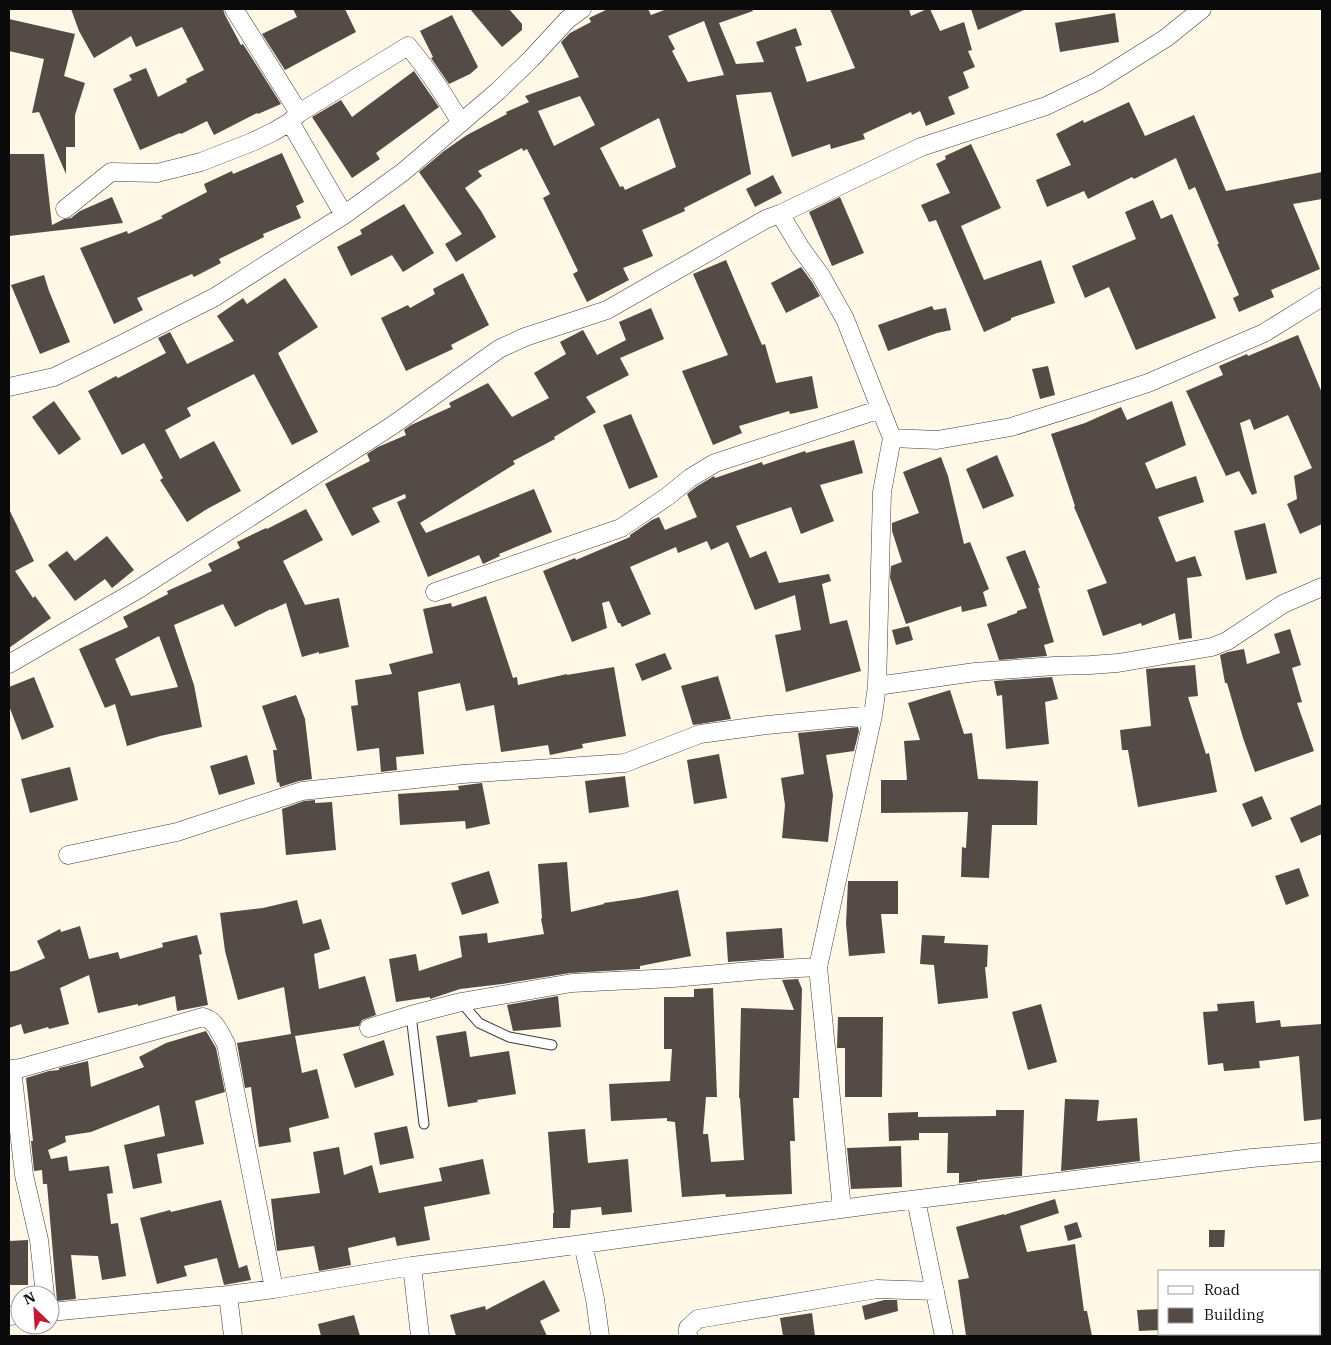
<svg xmlns="http://www.w3.org/2000/svg" width="1331" height="1345" font-family="'IBM Plex Serif',serif">
<rect width="100%" height="100%" fill="#fff8e7"/>
<path fill="#544a46" fill-rule="evenodd" d="M71,9H223L225,15L241,45L243,44L281,104L258,114L257,113L214,135L207,121L181,134L180,133L140,150L113,89L132,80L129,75L146,68L158,97L187,82L186,79L204,70L182,27L136,47L131,36L94,58L79,31Z
M293,9H345L356,32L285,70L262,34L297,17Z
M470,9H509L522,24V30L502,47Z
M608,9H648L651,15L667,9H752L753,11L719,23L736,64L764,62L756,42L796,28L802,45L795,47L807,82L855,68L830,9H909L911,16L927,9H930L940,31L964,22L972,50L968,51L975,67L963,72L969,88L948,97L955,114L926,126L920,111L912,115L911,112L863,134L865,139L831,149L830,144L792,157L771,92L736,95L751,174L684,208L685,211L642,230L653,256L623,268L629,280L587,302L573,274L578,271L543,198L550,194L527,149L523,151L522,148L478,171L482,176L465,188L481,211L496,237L456,262L445,244L462,234L419,172L444,151L467,135L507,114L506,112L529,102L525,96L579,77L561,42L570,33L591,22L589,18ZM704,21L724,75L688,82L672,51L675,49L668,36ZM580,96L595,125L554,146L538,111ZM659,118L676,167L625,190L623,186L620,187L600,148Z
M971,9H1026L978,30Z
M1115,13L1119,42L1060,52L1055,23Z
M452,15L478,67L470,74L449,84L431,58L433,57L420,31Z
M9,19L75,34L64,76L85,83L75,115V147H66V174L39,112L32,113L44,59L9,51Z
M414,71L439,107L376,153L380,159L352,178L312,117L341,100L352,117Z
M1129,102L1145,136L1194,115L1226,191L1322,172V199L1293,204L1320,269L1271,290L1274,297L1239,312L1233,298L1239,295L1217,244H1219L1195,187L1189,190L1176,158L1134,179L1132,177L1088,199L1084,191L1047,207L1036,180L1071,165L1056,134L1083,120L1084,123Z
M971,144L1001,208L961,226L984,280L1041,260L1055,303L1011,318V320L984,332L936,220L929,222L921,205L950,193L936,164L946,159L945,156Z
M282,153L304,202L296,206L301,218L263,234L264,237L219,259L221,263L194,277L192,274L137,298L143,310L114,324L80,248L127,231L128,234L163,218L161,216L207,192L204,184L232,171L233,174Z
M9,154H44L52,225L64,219L71,218L80,211L112,197L123,223L9,236Z
M773,175L782,193L755,207L746,189Z
M840,197L864,253L832,266L809,212Z
M1153,200L1161,219L1172,214L1216,318L1136,350L1109,287L1085,298L1072,266L1136,239L1125,212Z
M404,204L434,253L403,272L392,255L351,276L337,247L362,234L360,230Z
M726,260L762,345L765,344L776,383L812,376L818,408L790,414L789,411L739,426L742,433L713,445L682,371L728,355L693,274Z
M801,267L812,282L820,296L786,313L771,283Z
M463,273L489,325L451,345L453,349L406,371L381,318L408,305L410,308L435,294L433,289Z
M44,275L49,291L70,342L40,354L11,285Z
M285,278L318,327L278,353L318,432L292,445L254,374L187,408L191,416L165,430L180,459L214,441L241,491L207,509L187,522L160,480L163,478L144,443L122,455L88,391L116,376L118,378L166,353L158,338L170,332L187,364L234,341L217,316L243,298L247,304Z
M932,306L934,310L946,308L951,330L937,333L888,351L878,325Z
M651,308L664,339L620,358L629,375L586,397L596,412L554,437L555,439L513,461L515,464L420,523L426,533L534,489L552,532L499,554L500,556L483,564L479,555L428,577L397,502L406,498L405,494L372,508L380,522L352,536L325,484L370,461L367,454L378,447L406,435L404,430L411,425L451,407L449,403L488,383L512,417L549,398L534,373L566,354L560,342L583,330L597,355L626,340L619,322Z
M1298,335L1322,393V524L1300,534L1287,504L1297,499L1294,476L1312,468L1288,415L1254,430L1250,419L1240,423L1257,493L1252,495L1239,471L1226,476L1186,391L1223,375L1219,366L1247,354L1248,356Z
M1048,366L1055,395L1040,399L1032,369Z
M54,401L81,439L59,455L32,417Z
M1172,401L1186,445L1145,463L1156,489L1196,476L1204,502L1158,517L1176,562L1195,556L1202,576L1187,578L1192,638L1179,640L1175,613L1142,626L1141,623L1103,636L1087,590L1107,583L1074,507L1075,506L1051,434L1085,423L1121,407L1127,420Z
M631,414L658,477L629,489L603,425Z
M854,440L863,473L820,485L834,521L801,534L791,507L736,526L750,558L766,551L779,583L829,574L831,581L822,584L830,624L847,620L861,671L786,692L775,635L801,630L795,595L755,610L728,542L711,550L707,541L678,553L676,547L630,567L651,614L622,627L620,623H618L609,601L602,603L607,628L572,642L543,571L575,558L576,560L630,537V535L652,520L659,517L665,530L697,517L687,494L696,487L714,476L715,478L762,462L763,465L805,451L806,453Z
M997,455L1014,496L983,509L966,469Z
M941,457L948,476L964,544L970,542L989,589L983,592L987,606L962,612L961,606L906,624L890,578L891,566L902,562L892,531V523L919,513L903,472Z
M9,509L34,561L15,571L33,598L35,596L51,618L9,648Z
M306,509L323,540L283,561L305,605L339,598L349,647L319,654V652L302,657L286,603L271,610V609L235,627L223,604L174,625L194,685L202,727L160,736L127,746L115,704L105,708L79,649L128,627L123,617L168,594L167,591L212,571L208,564L240,548L237,542L266,528L267,529ZM159,636L178,687L131,696L115,659Z
M1265,523L1277,573L1246,580L1234,531Z
M107,536L134,570L112,588L105,579L75,601L48,565L67,551L75,561Z
M1025,550L1040,588H1038L1054,642L1044,645L1047,656L999,660L987,624L1017,613V611L1027,608L1006,557Z
M486,596L513,678L517,677L518,685L567,674V675L614,667L626,736L582,744L583,748L550,755L548,745L501,752L494,705L466,711L460,683L418,692L424,754L396,757L397,770L381,772L379,748L357,751L351,706L358,705L355,680L392,674L389,664L433,653L423,609L451,603L452,607Z
M909,626L913,640L896,645L892,630Z
M1290,629L1301,665L1292,668L1302,702L1297,703L1314,751L1255,772L1243,738L1227,683H1225L1220,655L1228,652L1244,649L1247,664L1280,653L1274,634Z
M665,653L672,669L642,681L635,664Z
M1195,665L1198,696L1188,697L1206,754L1209,753L1217,792L1138,807L1128,750H1122L1120,730L1151,726L1146,669Z
M718,676L731,719L693,725L681,686Z
M34,677L54,727L22,740L9,706V687Z
M1052,677L1058,699L1045,702L1049,744L1006,749L1002,695L997,696L994,681Z
M950,690L964,734L972,733L978,779L1038,781L1037,825H992L989,878L961,877L962,847L966,848L968,812L881,813V780H907L904,741L920,740L908,703Z
M296,695L305,719L312,779L299,781L280,787L279,782L277,783L273,750H277L262,706Z
M858,727L859,731L854,751L826,755L833,795L828,842L782,838L785,805L781,778L804,774L798,733Z
M719,754L727,798L694,804L687,760Z
M247,755L255,784L219,795L210,766Z
M70,767L78,800L30,813L21,779Z
M625,776L629,807L589,813L585,781Z
M482,783L490,824L466,829L465,821L400,825L398,794L459,790L458,786Z
M1262,796L1272,819L1252,827L1242,804Z
M315,800V803L332,802L336,850L286,855L282,809L304,801Z
M1322,804V834L1301,843L1290,818Z
M567,862L571,912L604,904V903L639,898L678,890L691,956L640,966V969L570,973L502,984L460,989L430,999V997L396,1002L389,959L416,954L419,971L462,957L459,936L487,933L488,943L544,934L541,919L542,918L538,864Z
M1299,868L1309,896L1286,905L1275,876Z
M489,871L499,903L462,915L451,883Z
M848,881H898V914H881L885,953L849,956L846,924Z
M297,900L303,924L321,919L330,949L314,954L319,989L365,976L376,1015L362,1020L359,1026L295,1036L302,1073L317,1069L329,1118L289,1128L291,1142L259,1147L251,1087L245,1088L237,1043L291,1034L284,987L238,1000L225,951L220,913L263,908Z
M80,926L89,959L118,952L120,959L163,947L162,943L197,935L202,954L199,955L208,1005L177,1011L175,996L138,1006V1004L98,1013L89,975L60,988L69,1024L49,1029L48,1027L24,1034L21,1024L9,1028V972L18,970L45,958L37,941L60,929L61,932Z
M782,928L784,958L728,962L726,932Z
M922,935L945,936L944,943L988,945L987,967H985L988,998L938,1004L934,965L920,964Z
M798,979L802,989L799,1098H793L795,1141H790L792,1194L726,1197L725,1194L682,1197L675,1122L667,1121V1118L611,1121L609,1084L670,1081L672,1049H664V997H694V989L713,988L717,1097H706L703,1134H708L711,1162L744,1160L740,1098H739L741,1008L794,1010L782,980Z
M558,996L561,1027L513,1031L507,1005Z
M1254,1001L1256,1023L1280,1020L1281,1027L1322,1024V1119L1304,1121L1299,1056L1259,1061L1260,1068L1224,1071L1223,1063L1208,1065L1203,1012L1218,1011L1217,1004Z
M1041,1004L1057,1062L1028,1070L1012,1012Z
M838,1017H883L882,1097H845V1048H837Z
M206,1031L216,1048L225,1092L195,1101L204,1144L157,1154L162,1183L133,1189L124,1145L165,1136L159,1105L91,1132L65,1136L66,1142L48,1150L51,1159L67,1156L69,1171L109,1166L113,1193L107,1194L111,1224L118,1223L126,1276L102,1280L98,1256L71,1255L76,1299L57,1301L47,1184H43L42,1170L34,1171L31,1141H33L26,1078L49,1071L59,1070V1068L88,1061L91,1087L144,1067L139,1057L166,1043Z
M466,1031L470,1057L509,1051L516,1094L477,1100L478,1102L448,1107L436,1036Z
M384,1040L394,1075L355,1088L343,1054Z
M1065,1099L1099,1100L1097,1121L1137,1118L1140,1161L1061,1171Z
M996,1110H1024L1022,1176L977,1180V1181L959,1183V1173H947L948,1133H919V1140L889,1141L888,1113L918,1112V1117L996,1116Z
M407,1126L414,1158L380,1165L374,1133Z
M585,1129L588,1163L628,1159L632,1212L602,1215L601,1207L571,1210L570,1228H553V1213H554L548,1132Z
M901,1146L902,1187L851,1189L847,1148Z
M339,1147L344,1175L372,1165L379,1193L442,1181L439,1168L483,1159L490,1194L424,1207L430,1240L397,1246L395,1237L348,1248L351,1265L319,1271L314,1246L277,1251L271,1199L320,1193L313,1152Z
M1055,1199L1059,1213L1020,1226L1027,1252L1075,1244L1084,1311H1087L1092,1336H966L958,1280L969,1278L956,1227L1004,1214V1215Z
M221,1200L239,1268L247,1265L251,1280L224,1285L217,1258L184,1266L187,1276L157,1284L140,1218L170,1210L171,1212Z
M1077,1222L1082,1237L1068,1241L1064,1226Z
M1209,1230H1225L1224,1247H1209Z
M28,1240V1285H9V1241Z
M544,1280L560,1311L540,1321L547,1336H456L450,1315L485,1306L486,1310Z
M884,1300H897L898,1311L865,1320L862,1306Z
M1160,1309V1330L1139,1331L1137,1310Z
M812,1313L815,1336H783L780,1318Z
M354,1315L360,1336H321L318,1324Z"/>
<g fill="none" stroke-linecap="round" stroke-linejoin="round">
<g stroke="#3d3d3d" stroke-width="11">
<path id="lane" d="M461,1002L479,1023L509,1037L552,1045
M411,1015L424,1124"/>
</g>
<g stroke="#3d3d3d" stroke-width="19">
<path id="street" d="M234,9L299,113
M290,122L344,215
M65,209L111,172L157,173L201,162L252,142L273,132L290,122L299,113L408,46C428,70 445,96 461,123
M780,214L800,247L821,276L845,319L892,438L882,492L877,686L873,715L818,967L842,1209
M9,387L54,377L118,346L215,297L344,215L403,172L498,91L531,59L568,19L582,9
M892,438L937,440L1011,427L1081,405L1148,383L1264,333L1322,297
M435,592L621,528L668,496L690,478L715,463L881,409
M9,664L137,590L393,425L499,349L525,337L607,310L766,219L780,214L921,147L1046,106L1096,82L1166,38L1202,9
M877,686L975,672L1054,666L1090,665L1118,663L1212,647L1227,641L1283,604L1322,587
M68,855L177,832L302,791L463,774L625,763L700,734L767,725L873,715
M369,1028L411,1015L461,1002L572,983L673,978L762,970L818,967
M916,1200L944,1336
M583,1244L595,1299L600,1336
M412,1266L420,1336
M45,1295L39,1240L24,1175L12,1069L21,1068L203,1017C216,1020 220,1034 226,1044L274,1289
M228,1295L233,1336
M50,1312L228,1295L274,1289L412,1266L516,1253L878,1204L1252,1158L1322,1152
M9,1316L20,1315
M688,1336V1328L698,1319L877,1289L935,1291"/>
</g>
<use href="#lane" stroke="#fff" stroke-width="9"/>
<use href="#street" stroke="#fff" stroke-width="18"/>
</g>
<rect width="1331" height="1345" fill="none" stroke="#0a0a0a" stroke-width="20"/>
<rect x="1158" y="1270" width="162" height="65" fill="#ffffff" stroke="#9d9d9d"/>
<rect x="1168" y="1286" width="25" height="8" fill="#ffffff" stroke="#9d9d9d"/>
<text x="1204" y="1295" font-size="15" fill="#0a0a0a">Road</text>
<rect x="1168" y="1308" width="25" height="15" fill="#544a46" stroke="#9d9d9d"/>
<text x="1204" y="1320" font-size="15" fill="#0a0a0a">Building</text>
<g transform="translate(35 1310) rotate(335)"><circle r="24" fill="#ffffff" stroke="#9d9d9d"/>
<path d="M0-4L9 19L0 12L-9 19Z" fill="#c5172d"/>
<text y="-8" font-size="14" font-weight="bold" text-anchor="middle" fill="#0a0a0a">N</text>
</g>
</svg>
